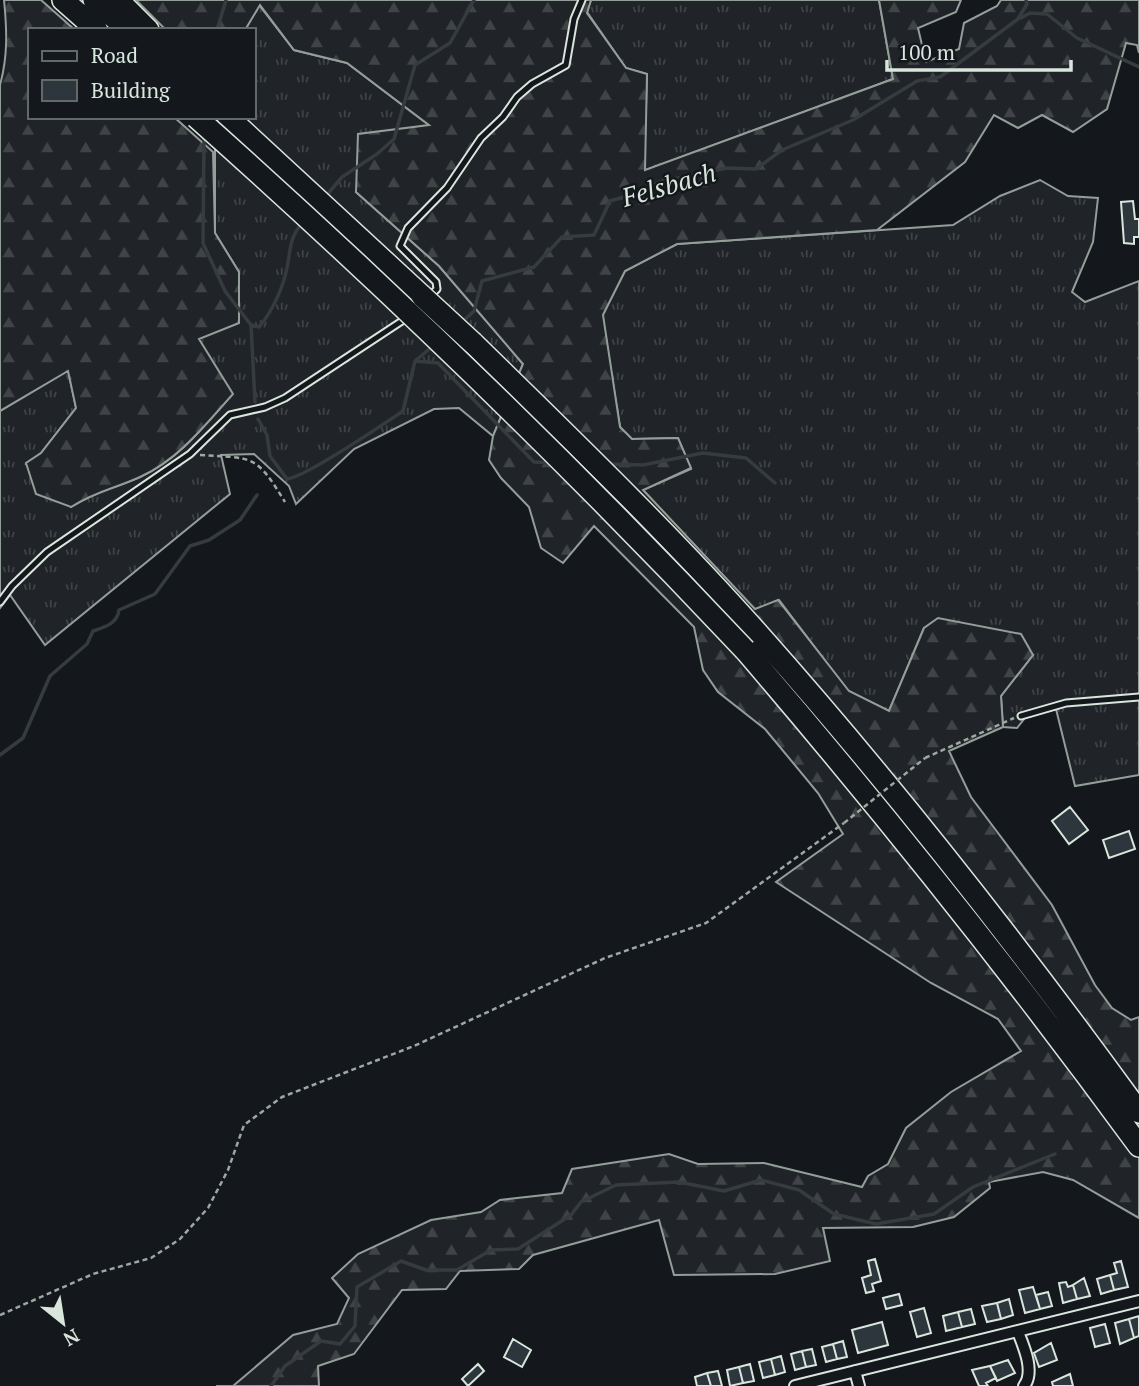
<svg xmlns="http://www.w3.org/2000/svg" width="1139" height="1386" font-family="'PT Serif',serif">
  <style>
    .grass { fill: url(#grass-tufts); stroke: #939e99; stroke-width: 2 }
    .forest { fill: url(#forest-firs); stroke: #939e99; stroke-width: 2 }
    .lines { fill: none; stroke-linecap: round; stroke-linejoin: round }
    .stream { stroke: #363b3e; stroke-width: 3.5 }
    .building { fill: #2c363c; stroke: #d8e6dc; stroke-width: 2 }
    .service-casing { stroke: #d8e6dc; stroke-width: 9 }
    .minor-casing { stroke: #d8e6dc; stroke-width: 14 }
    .motorway-casing { stroke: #d8e6dc; stroke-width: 24 }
    .path { stroke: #9da8a2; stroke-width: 2.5; stroke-dasharray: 5 3.5; stroke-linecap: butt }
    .service { stroke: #14181c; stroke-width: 5 }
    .minor { stroke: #14181c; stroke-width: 10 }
    .motorway { stroke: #14181c; stroke-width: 21 }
    .motorway-bridge-casing { stroke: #d8e6dc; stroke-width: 24; stroke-linecap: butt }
    .path-bridge { stroke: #9da8a2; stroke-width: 2.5; stroke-dasharray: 5 3.5; stroke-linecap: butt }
    .motorway-bridge { stroke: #14181c; stroke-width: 21 }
    .labels { text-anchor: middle; stroke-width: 5; stroke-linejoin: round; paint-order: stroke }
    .water-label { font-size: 26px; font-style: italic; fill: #d8e6dc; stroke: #14181c }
  </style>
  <defs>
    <pattern id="grass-tufts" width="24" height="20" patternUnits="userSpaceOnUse" patternTransform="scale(1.75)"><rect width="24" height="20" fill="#202428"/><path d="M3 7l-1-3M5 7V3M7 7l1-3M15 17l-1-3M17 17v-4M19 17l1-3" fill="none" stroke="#404447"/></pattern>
    <pattern id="forest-firs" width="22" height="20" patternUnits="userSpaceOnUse" patternTransform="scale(1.75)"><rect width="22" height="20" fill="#202428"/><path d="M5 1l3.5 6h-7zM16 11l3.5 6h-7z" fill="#404447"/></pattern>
  </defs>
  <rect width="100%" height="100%" fill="#14181c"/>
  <path class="grass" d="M591,0H879L893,79L644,171L647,74L626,68L587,12Z
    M259,5L294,50L347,63L430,126L356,192L439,266L523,364L493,436L459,408L434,409L354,449L296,504L289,486L254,454L221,455L230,494L45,645L10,595L0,608V411L68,370L76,408L41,453L26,464L71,507C96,491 114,488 140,477C179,460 205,425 232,394L198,339L239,272L215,233V117H254V30H245Z
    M1040,180L1068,196L1098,198L1093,242L1072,292L1085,302L1139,281V775L1075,786L1056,709L1025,718L1017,728L1003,727L1001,696L1033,655L924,628L889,711L848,691L779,600L755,610L643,490L691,469L678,438L632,439L620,427L602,315L625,271L677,244L953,225L1000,196Z"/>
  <path class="forest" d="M4,0H41L75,30H30V117H174L213,152L215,233L239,272V323L199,339L233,394C205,425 179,459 140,477C114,489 96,491 71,507L36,494L26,463L41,453L76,408L68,371L0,411V85C8,56 7,30 4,0Z
    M136,0H591L587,13L626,68L647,74L645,170L893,79L879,0H961L956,12L918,28L926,62L959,49L964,23L997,6L1001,0H1139V53L1137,45L1126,43L1107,109L1073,132L1042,115L1018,128L994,115L965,162L877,230L677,244L625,271L603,315L620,427L632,439L678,438L691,468L643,490L755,609L778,600L849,691L889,711L924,628L938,618L1021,634L1033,655L1001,696L1003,727L949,751L971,797L1052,905L1095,985L1112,1008L1131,1020L1139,1017V1218L1073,1180L1043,1172L989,1182L990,1188L954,1217L913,1227L823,1228L830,1261L775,1274L674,1275L659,1220L533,1255L519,1269L460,1271L446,1289L402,1290L354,1354L318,1366L319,1386H216H233L293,1335L337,1324L349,1298L332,1278L358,1254L431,1220L481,1212L500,1200L562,1193L572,1169L669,1154L698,1164L764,1163L862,1187L868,1176L888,1164L906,1128L951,1092L1021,1051L998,1019L931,983L776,882L843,834L818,793L765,729L718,692L703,670L694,627L594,526L563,563L541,548L529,507L501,478L489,460L493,436L523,364L439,266L356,192L358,134L429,125L347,63L294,50L260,5L245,30H166Z"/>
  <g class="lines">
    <path class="stream" d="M1021,18L1030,13L1047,14L1077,38L1139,67
      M217,30L226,0
      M204,137L203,243L225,291L251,325L255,402
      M326,196L342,177L377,154L394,139L415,65L450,43L474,0
      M461,323L474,311L482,281L534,267L562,237L594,235L610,201L642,192L659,182L727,168L756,169L782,150L853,120L917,81L940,77L1018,19L1027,4L1026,0
      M251,325L259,327C272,312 283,288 287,268C291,248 289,239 302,223
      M415,361L438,363L534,462L553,463
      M258,419L267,435L270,456L287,479C306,477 382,425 403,411L415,361L433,346
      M609,464L643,465L703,453L746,458L775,483
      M0,755L23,738L50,676L87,644L93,631C105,627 117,624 119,610L155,594L190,546L209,540L240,520L257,495
      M271,1386L285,1366L321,1341L340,1344L355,1326L357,1287L401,1261L426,1270H457L491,1250L518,1249L571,1215L581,1202L616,1185L679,1182L724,1191L761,1180L799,1190L834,1214L876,1224L934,1214L973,1187L1055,1154"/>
  </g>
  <path class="building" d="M1133,201L1135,219H1139V237H1134V244L1124,243L1121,202Z
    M1070,807L1088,830L1069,844L1052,821Z
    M1129,831L1135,849L1109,858L1103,840Z
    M875,1259L881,1281L872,1284L874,1291L866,1293L862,1278L871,1275L868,1261Z
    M1121,1261L1128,1287L1114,1290L1110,1275L1117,1273L1114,1263Z
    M1110,1275L1114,1290L1101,1294L1097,1279Z
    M1084,1278L1090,1296L1077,1299L1073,1285Z
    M1066,1282L1068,1287L1073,1285L1077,1299L1063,1303L1059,1283Z
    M1033,1287L1040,1309L1025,1313L1019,1290Z
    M1048,1292L1052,1306L1040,1309L1036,1295Z
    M899,1294L902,1305L886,1309L883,1298Z
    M1009,1299L1013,1315L1001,1319L997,1303Z
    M997,1303L1001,1319L987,1322L982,1306Z
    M924,1308L931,1333L917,1337L910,1312Z
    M971,1309L975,1324L962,1327L958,1312Z
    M958,1312L962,1327L946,1331L943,1316Z
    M1139,1316V1336L1134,1338L1129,1319Z
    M1129,1319L1134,1338L1120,1344L1115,1323Z
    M882,1322L888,1345L858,1353L852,1330Z
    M1105,1324L1110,1343L1095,1347L1090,1328Z
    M513,1339L531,1350L522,1367L504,1357Z
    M843,1341L847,1357L837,1359L833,1344Z
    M1051,1343L1057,1360L1039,1367L1034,1353Z
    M833,1344L837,1359L826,1362L822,1347Z
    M812,1349L816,1365L806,1367L802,1351Z
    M802,1351L806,1367L795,1370L791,1354Z
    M781,1356L785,1372L775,1375L771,1359Z
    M771,1359L775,1375L763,1378L759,1362Z
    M1008,1360L1015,1373L997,1381L990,1366Z
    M478,1364L484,1371L468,1386L462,1379Z
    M750,1364L754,1381L743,1383L739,1367Z
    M990,1366L996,1378L986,1383L988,1386H979L972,1370Z
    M739,1367L743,1383L730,1386L727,1370Z
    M718,1371L722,1386H711L707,1373Z
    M707,1373L711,1386H697L695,1377Z
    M1070,1374L1073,1386H1053L1052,1382Z"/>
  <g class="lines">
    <g class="service-casing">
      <path id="service" d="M430,296L437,289L436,282L400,246L408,228L447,188L481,138L503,117L517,97L532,84L566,65L574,19L582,0
        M0,602L12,586L47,552L190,454L230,415L265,407L285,398L408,317
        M1021,716L1066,703L1139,697"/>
    </g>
    <g class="minor-casing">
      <path id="minor" d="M1018,1332C1024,1347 1035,1372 1024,1386
        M855,1371L859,1386
        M795,1386L1139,1301"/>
    </g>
    <g class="motorway-casing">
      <path id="motorway" d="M63,0L97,30
        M94,0L128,30
        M118,0L148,30
        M228,117L422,296
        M473,343C571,439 670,534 761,637C895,788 1020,948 1139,1112
        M745,650C883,811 1014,975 1139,1146"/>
    </g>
    <path class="path" d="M200,455C255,458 256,455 285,502
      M925,758L1014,718
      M0,1315L93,1274L151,1258L180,1239L208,1208L228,1170L244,1125L282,1097L414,1046L605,958L706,923L844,823"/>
    <use href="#service" class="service"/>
    <use href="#minor" class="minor"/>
    <use href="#motorway" class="motorway"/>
    <g class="motorway-bridge-casing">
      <path id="motorway-bridge" d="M196,117C387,287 570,464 745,650
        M422,296L473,343"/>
    </g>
    <path class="path-bridge" d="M844,823L925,758"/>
    <use href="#motorway-bridge" class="motorway-bridge"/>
  </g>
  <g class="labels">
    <g class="water-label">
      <text transform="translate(669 185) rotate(-16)" y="9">Felsbach</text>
    </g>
  </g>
  <rect x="28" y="28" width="228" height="91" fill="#14181c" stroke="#626a69" stroke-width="2"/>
  <rect x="42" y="51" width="35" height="10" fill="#14181c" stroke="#626a69" stroke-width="2"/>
  <text x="91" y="63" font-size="21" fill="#d8e6dc">Road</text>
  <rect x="42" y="80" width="35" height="21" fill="#2c363c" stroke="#626a69" stroke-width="2"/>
  <text x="91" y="98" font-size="21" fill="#d8e6dc">Building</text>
  <g transform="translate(63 1323) rotate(150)" stroke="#14181c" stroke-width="5" paint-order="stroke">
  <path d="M0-5L12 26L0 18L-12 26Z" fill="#d8e6dc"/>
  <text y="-10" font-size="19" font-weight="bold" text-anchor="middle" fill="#d8e6dc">N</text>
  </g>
  <path d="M887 60v10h184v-10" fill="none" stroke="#d8e6dc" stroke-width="3.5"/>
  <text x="898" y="60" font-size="21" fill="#d8e6dc" stroke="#14181c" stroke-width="5" paint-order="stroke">100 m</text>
</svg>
